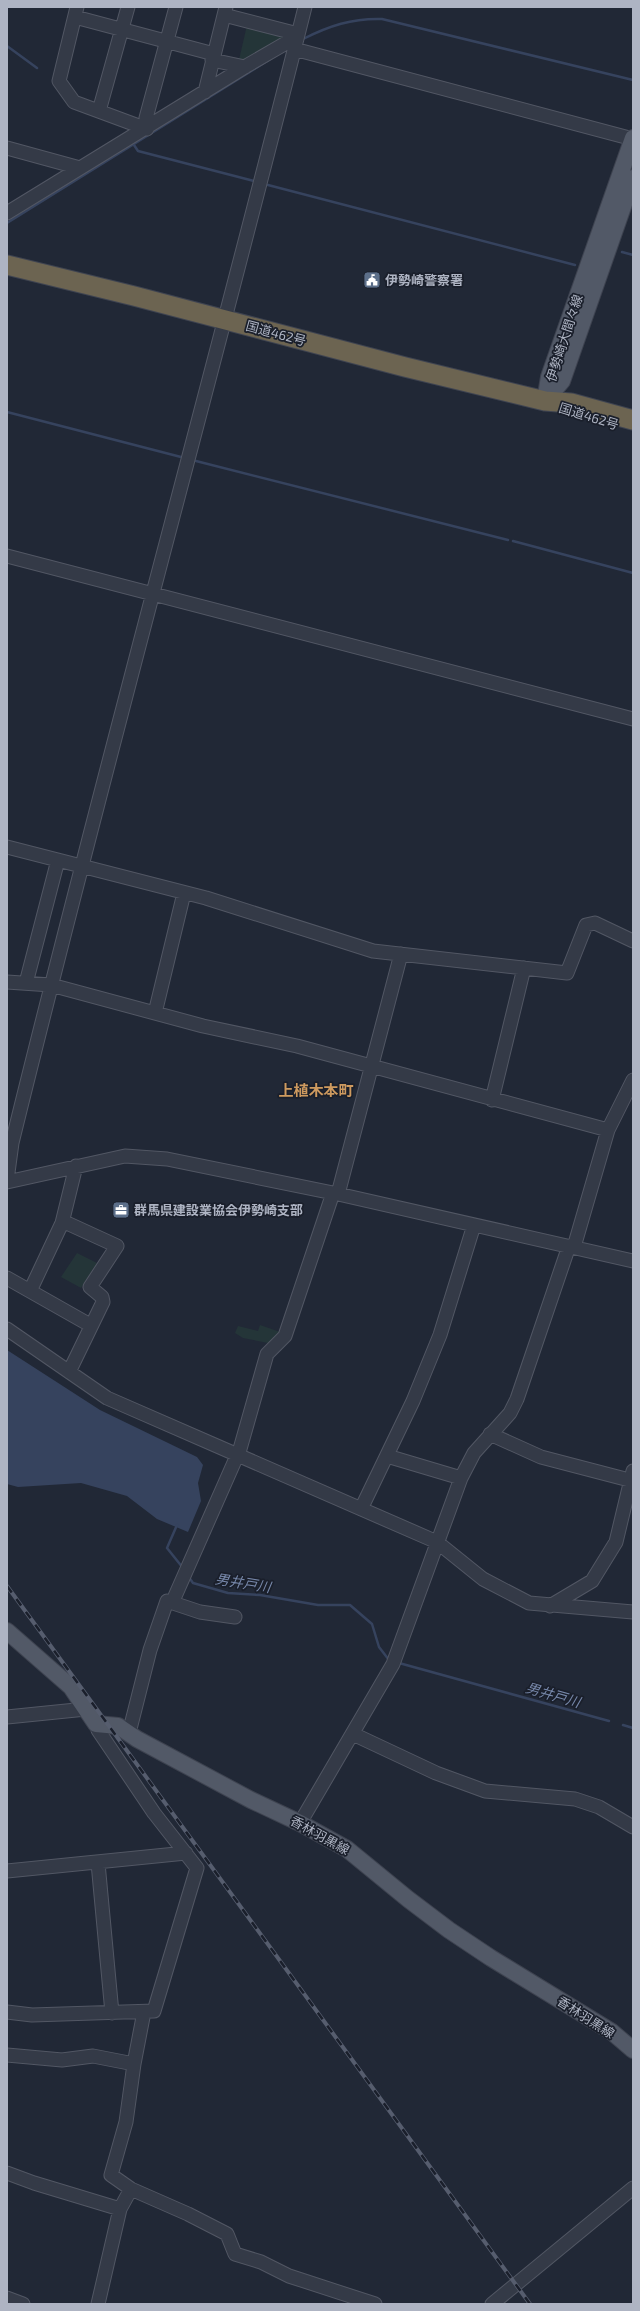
<svg xmlns="http://www.w3.org/2000/svg" width="640" height="2311" font-family="'Exo 2','Noto Sans JP',sans-serif">
  <style>
    .green { fill: #243538 }
    .water { fill: #36435e }
    .lines { fill: none; stroke-linecap: round; stroke-linejoin: round }
    .stream { stroke: #36435e; stroke-width: 2.5 }
    .minor-casing { stroke: #525764; stroke-width: 15 }
    .major-casing { stroke: #3e4350; stroke-width: 18 }
    .highway-casing { stroke: #3f4451; stroke-width: 21 }
    .minor { stroke: #343a47; stroke-width: 13 }
    .major { stroke: #525967; stroke-width: 16 }
    .highway { stroke: #6c6451; stroke-width: 19 }
    .rail-casing { stroke: #565d6e; stroke-width: 4 }
    .rail { stroke: #1a1f2b; stroke-width: 2.5; stroke-dasharray: 8; stroke-linecap: butt }
    .labels { text-anchor: middle; stroke-width: 3.5; stroke-linejoin: round; paint-order: stroke }
    .poi-label { font-size: 13px; font-weight: bold; fill: #aeb4c3; stroke: #1a1f2b; text-anchor: start }
    .street-label { font-size: 13px; fill: #aeb4c3; stroke: #1a1f2b }
    .water-label { font-size: 14px; font-style: italic; fill: #78a; stroke: #1a1f2b }
    .quarter-label { font-size: 15px; font-weight: bold; fill: #ce9a5f; stroke: #1a1f2b }
  </style>
  <rect width="100%" height="100%" fill="#212836"/>
  <path class="green" d="M247,25L283,33L284,39L238,64Z
    M77,1253L97,1263L81,1288L61,1277Z
    M260,1325L283,1333L273,1344L243,1338L235,1333L238,1326L258,1331Z"/>
  <path class="water" d="M7,1350L100,1410L197,1457L203,1465L198,1483L201,1501L188,1532L157,1519L127,1496L81,1483L18,1487L7,1484Z"/>
  <g class="lines">
    <path class="stream" d="M303,39C329,26 352,18 382,19L633,80
      M7,46L37,68
      M134,145L138,151L254,181
      M268,185L575,265
      M7,223L272,58
      M622,252L633,255
      M7,412L181,457
      M196,461L508,540
      M513,541L633,573
      M177,1525L167,1548L183,1568
      M188,1576L193,1583L228,1593L260,1595L318,1605H350L372,1624L379,1647L389,1660
      M399,1663L609,1721
      M623,1725L633,1728"/>
    <g class="minor-casing">
      <path id="minor" d="M77,7L59,81L74,102L147,129L146,118L176,7
        M224,15L298,34
        M75,17L214,54
        M294,49L633,139
        M212,60L245,67
        M205,92L226,7
        M99,111L128,7
        M7,148L80,168
        M7,213L248,65L286,43L296,42
        M7,556L633,719
        M7,847L206,898L373,951L567,973L586,925L595,923L633,941
        M7,982L51,985L203,1026L297,1046L608,1130
        M26,983L58,860
        M155,1013L184,893
        M492,1100L524,968
        M7,1180L12,1143C105,763 210,386 305,7
        M7,1182L125,1156L167,1159L338,1194L633,1261
        M338,1194L401,954
        M62,1223L69,1224L117,1246L90,1287L102,1297L103,1302L69,1372
        M574,1247L608,1130L633,1080
        M7,1278L90,1325
        M30,1291L62,1223L76,1166
        M7,1329L107,1398L437,1542L483,1579L529,1603L633,1612
        M490,1434L541,1457L633,1481
        M387,1456L461,1478
        M361,1509L413,1401L440,1335L474,1225
        M172,1603L240,1449L267,1354L285,1336L333,1193
        M550,1606L592,1581L616,1542L633,1471
        M7,1717L86,1709
        M129,1733L150,1650L167,1601L200,1612L235,1617
        M353,1734L436,1773L485,1791L575,1799L599,1807L633,1827
        M300,1823L393,1664L461,1478L474,1453L510,1413L517,1399L569,1246
        M98,1863L112,2013
        M7,1871L186,1853
        M7,2012L32,2015L154,2011L197,1868L154,1813L98,1730L96,1724
        M144,2012L134,2064L126,2122L111,2175L131,2189L188,2214L227,2234L235,2254L261,2262L289,2276L375,2304
        M7,2055L62,2060L93,2056L134,2064
        M7,2173L34,2183L120,2209
        M7,2298L23,2304
        M98,2304L120,2209L131,2189
        M492,2304L633,2188"/>
    </g>
    <g class="major-casing">
      <path id="major" d="M546,400L562,381L633,178
        M545,401L549,377L633,138
        M7,1631L71,1687L96,1724L118,1726L137,1739L251,1800L300,1823L347,1849L408,1899L449,1930L491,1958L612,2032L633,2050"/>
    </g>
    <g class="highway-casing">
      <path id="highway" d="M7,265L134,296L405,367L545,401L571,403L633,420"/>
    </g>
    <use href="#minor" class="minor"/>
    <use href="#major" class="major"/>
    <use href="#highway" class="highway"/>
    <g class="rail-casing">
      <path id="rail" d="M7,1586L530,2304"/>
    </g>
    <use href="#rail" class="rail"/>
  </g>
  <defs>
    <g id="civic-square" transform="scale(0.9)"><rect x="-9" y="-9" width="18" height="18" rx="4" fill="#5c6f8a" stroke="#1a1f2b"/><path d="M-.6-6.5H3V-4.5H.6V-3L4-1V1h2V6H-6V1h2V-1L-.6-3ZM-1.2 2.5V6h2.4V2.5Z" fill="#fff"/></g>
    <g id="office-square" transform="scale(0.9)"><rect x="-9" y="-9" width="18" height="18" rx="4" fill="#5c6f8a" stroke="#1a1f2b"/><path d="M-6-3h4V-5.5h4V-3h4V5H-6ZM-1-4.5V-3h2v-1.5ZM-6 0V1H6V0Z" fill="#fff"/></g>
  </defs>
  <g fill-rule="evenodd">
    <use href="#civic-square" x="372" y="280"/>
    <use href="#office-square" x="121" y="1210"/>
  </g>
  <g class="labels">
    <g class="poi-label">
      <text x="385" y="285">伊勢崎警察署</text>
      <text x="134" y="1215">群馬県建設業協会伊勢崎支部</text>
    </g>
    <g class="street-label">
      <text transform="translate(276 333) rotate(15)" y="5">国道462号</text>
      <text transform="translate(564 338) rotate(-72)" y="5">伊勢崎大間々線</text>
      <text transform="translate(589 416) rotate(17)" y="5">国道462号</text>
      <text transform="translate(320 1835) rotate(29)" y="5">香林羽黒線</text>
      <text transform="translate(586 2017) rotate(33)" y="5">香林羽黒線</text>
    </g>
    <g class="water-label">
      <text transform="translate(243 1583) rotate(9)" y="5">男井戸川</text>
      <text transform="translate(553 1695) rotate(16)" y="5">男井戸川</text>
    </g>
    <g class="quarter-label">
      <text x="316" y="1096">上植木本町</text>
    </g>
  </g>
  <rect width="640" height="2311" fill="none" stroke="#aeb4c3" stroke-width="16"/>
</svg>
